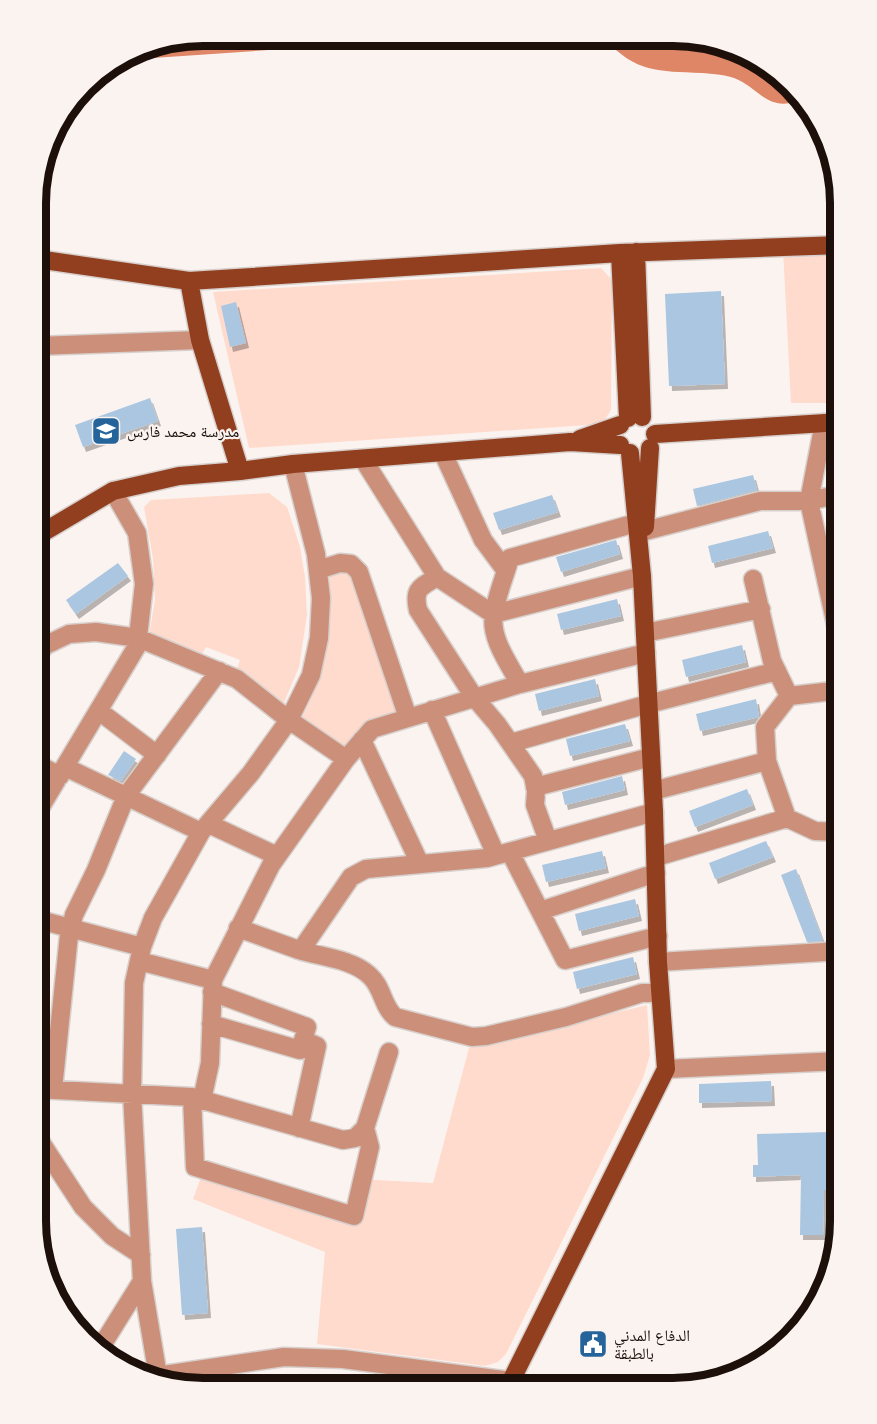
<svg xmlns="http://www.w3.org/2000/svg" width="877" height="1424" font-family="Lato,'Noto Naskh Arabic',sans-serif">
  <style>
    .green { fill: #ffdbce }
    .water { fill: #de8666 }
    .building { fill: #aac6e1; filter: url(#shadow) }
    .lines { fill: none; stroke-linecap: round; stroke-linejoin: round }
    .minor-casing { stroke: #d7cfcb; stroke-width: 21 }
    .major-casing { stroke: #d7cfcb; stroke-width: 21 }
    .minor { stroke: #cc907a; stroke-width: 18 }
    .major { stroke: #923f1f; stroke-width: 18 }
    .labels { text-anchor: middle; stroke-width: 4.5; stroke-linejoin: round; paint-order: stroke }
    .poi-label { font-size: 16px; fill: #1d100b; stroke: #fbf3f0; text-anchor: start }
    .rim { fill: none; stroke: #1d100b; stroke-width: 8 }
  </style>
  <defs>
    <filter id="shadow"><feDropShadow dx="3" dy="5" stdDeviation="0" flood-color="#0004"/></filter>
  </defs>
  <rect width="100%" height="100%" fill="#fbf3f0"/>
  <path class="green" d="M841,247V403H791L783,249Z
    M601,268L612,280L611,410L602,424L249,448L213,292Z
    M269,493L287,507L300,547L305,577L307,615L299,667L283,705L236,672L240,660L206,647L199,659L148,641L155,600L153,559L144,507L151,500Z
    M351,567L400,704L395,714L348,751L302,718C328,666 332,630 329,572Z
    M647,1005L650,1055L643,1078L506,1354L498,1362L485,1366L317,1344L325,1252L193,1199L202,1175L347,1216L357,1179L433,1183L469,1048Z"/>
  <path class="water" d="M203,36L444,38L153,58L126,57L140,49Z
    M605,39H706L784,77L800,100C767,113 760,88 734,78C723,74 712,74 702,73C658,71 636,73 605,39Z"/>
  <path class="building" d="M721,291L725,384L669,386L665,294Z
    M236,302L246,343L230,347L221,306Z
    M150,398L158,421L83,447L75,425Z
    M753,475L757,490L697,506L693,489Z
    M552,495L558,512L499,530L493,513Z
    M768,531L773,548L712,563L708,546Z
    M616,540L620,554L561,572L556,557Z
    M118,563L128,576L76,614L66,600Z
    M617,599L621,616L561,630L557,614Z
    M742,645L746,662L686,677L682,660Z
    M595,679L599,696L539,711L535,694Z
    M756,699L759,717L700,731L696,714Z
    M625,724L630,741L570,756L566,739Z
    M124,751L136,759L121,781L108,775Z
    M622,776L625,790L565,805L562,792Z
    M747,789L753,805L695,827L689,811Z
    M766,841L773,857L715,879L709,863Z
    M602,851L606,868L546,882L542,865Z
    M796,869L823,941L807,942L781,875Z
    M635,899L639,916L579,931L575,914Z
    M633,957L637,974L577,989L573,972Z
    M771,1081L772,1101L699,1103V1084Z
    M830,1132L834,1189L824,1190L823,1235H800L801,1175L753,1177V1165H758L757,1134Z
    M202,1227L208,1313L182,1315L176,1229Z"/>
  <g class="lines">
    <g class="minor-casing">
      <path id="minor" d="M37,346L200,340
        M836,422L841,454
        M443,453L483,540L506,571
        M363,459L437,577L493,614L642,576
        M645,531L760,501H809L824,423
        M318,570L340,563L351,564L359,572L408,718
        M437,577C421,587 413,588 418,610L474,697L497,724L533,776L536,791L535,805L548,841
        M753,579L772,661L789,696L841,690
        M645,633L761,609
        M841,648L809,501L841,494
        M37,654L46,645L69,634L96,632L138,638L237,679L289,720L346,759
        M520,684C509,664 489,637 494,613C497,594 505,576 510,558L636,523
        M789,696L765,727L767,761L787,818L815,831L841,832
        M432,710L496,855
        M99,711L157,755
        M362,740L420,864
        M511,743L648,704L777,671
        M841,754L837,691L841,682
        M37,764L60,776
        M65,767L201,832
        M535,787L651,757
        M653,791L767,761
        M37,813L137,646L144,584L137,533L113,491
        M209,824L277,856
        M510,852L565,960L658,936
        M656,857L787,818
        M540,911L656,873
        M36,919L142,947
        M238,928C258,935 279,943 299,950C321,957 352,959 369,975C383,987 382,1006 395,1017L472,1037L486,1036L566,1017L642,993H660
        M301,950L351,877L366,869L487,858L654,812
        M139,961L213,980
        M658,962L841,951
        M211,1024L300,1050L307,1027L212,992
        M666,1069L841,1061
        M36,1089L192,1097L343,1140L355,1138L365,1128L389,1052
        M53,1089L69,935L74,915L96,870L126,796L219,671
        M192,1097L195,1167L354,1216L370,1147L365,1128
        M202,1100L210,1063L213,980L271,865L346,759L372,729L520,684L646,653
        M299,1128L317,1046L303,1040
        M36,1135L83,1207L112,1236L141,1255
        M99,1350L142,1281
        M157,1376L284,1357L343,1359L511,1381
        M158,1376L142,1281L132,1093L134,983L142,947L153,918L201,832L251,773L289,720L311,675L319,638L321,598L316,554L293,464"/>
    </g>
    <g class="major-casing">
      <path id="major" d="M636,252L642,417
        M620,253L628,418
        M37,259L189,281L620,253L841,245
        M189,281L200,340L240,471
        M655,434L841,422
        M580,439L620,425
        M645,527L650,448
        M37,536L113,491L179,476L240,471L293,464L570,442L620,445
        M508,1387L666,1069L658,962L654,812L642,576L630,453"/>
    </g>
    <use href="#minor" class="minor"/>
    <use href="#major" class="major"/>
  </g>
  <defs>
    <g id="school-square" transform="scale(1.5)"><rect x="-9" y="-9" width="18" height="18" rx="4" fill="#24649a" stroke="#fbf3f0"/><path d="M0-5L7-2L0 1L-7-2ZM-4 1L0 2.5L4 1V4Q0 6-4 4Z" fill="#fff"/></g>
    <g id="civic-square" transform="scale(1.5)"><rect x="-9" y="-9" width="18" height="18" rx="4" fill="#24649a" stroke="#fbf3f0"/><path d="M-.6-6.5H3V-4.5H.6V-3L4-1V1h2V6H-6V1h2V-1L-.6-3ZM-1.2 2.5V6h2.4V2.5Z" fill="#fff"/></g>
  </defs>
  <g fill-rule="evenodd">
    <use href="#school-square" x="106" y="431"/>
    <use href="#civic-square" x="593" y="1344"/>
  </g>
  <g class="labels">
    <g class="poi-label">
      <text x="127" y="437">مدرسة محمد فارس</text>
      <text x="614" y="1341">الدفاع المدني<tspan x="614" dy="18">بالطبقة</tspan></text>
    </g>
  </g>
  <path d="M0 0H877V1424H0ZM203 46H673A157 157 0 0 1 830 203V1221A157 157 0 0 1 673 1378H203A157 157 0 0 1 46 1221V203A157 157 0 0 1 203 46Z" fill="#fbf3f0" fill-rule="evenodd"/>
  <path class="rim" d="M203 46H673A157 157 0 0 1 830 203V1221A157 157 0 0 1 673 1378H203A157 157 0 0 1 46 1221V203A157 157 0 0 1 203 46Z"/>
</svg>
